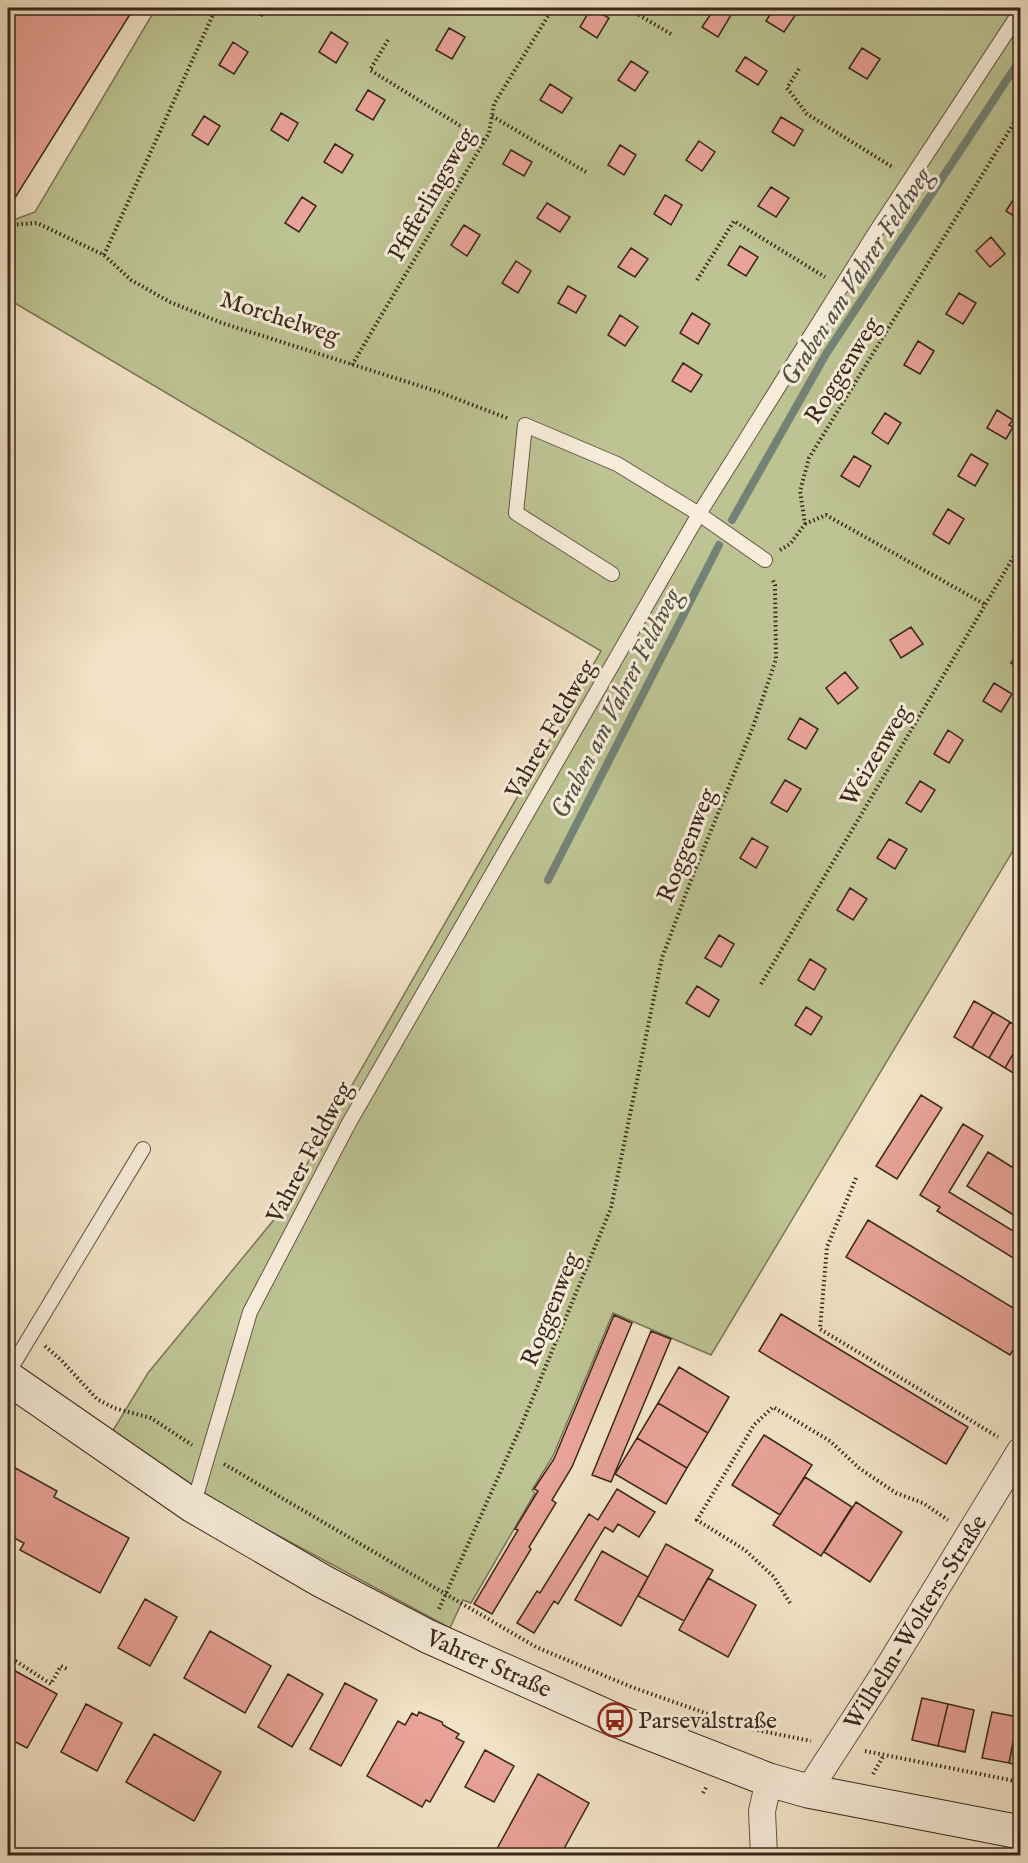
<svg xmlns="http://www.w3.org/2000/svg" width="1028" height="1863" font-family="'IM FELL English',serif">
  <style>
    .green { fill: #bdc393; stroke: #7b7557; stroke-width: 1.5 }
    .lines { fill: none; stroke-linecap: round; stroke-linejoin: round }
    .stream { stroke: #748276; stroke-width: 8 }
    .building { fill: #e9a398; stroke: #39271b; stroke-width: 1.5 }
    .lane-casing { stroke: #675646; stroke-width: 16 }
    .street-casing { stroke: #675646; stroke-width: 28 }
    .secondary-casing { stroke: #39271b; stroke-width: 35 }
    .path { stroke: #39271b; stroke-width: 4; stroke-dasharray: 1.5 3; stroke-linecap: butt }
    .lane { stroke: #f7edda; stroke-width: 14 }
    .street { stroke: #f7edda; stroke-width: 26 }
    .secondary { stroke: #f7edda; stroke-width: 33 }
    .labels { text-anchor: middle; stroke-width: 6; stroke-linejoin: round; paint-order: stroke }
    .street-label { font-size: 24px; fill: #39271b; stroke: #f7edda }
    .poi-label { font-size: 24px; fill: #39271b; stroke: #f7edda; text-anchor: start }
    .water-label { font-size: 26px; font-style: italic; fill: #565448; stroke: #f7edda }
  </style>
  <rect width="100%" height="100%" fill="#f2e3c6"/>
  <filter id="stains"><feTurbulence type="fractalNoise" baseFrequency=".00333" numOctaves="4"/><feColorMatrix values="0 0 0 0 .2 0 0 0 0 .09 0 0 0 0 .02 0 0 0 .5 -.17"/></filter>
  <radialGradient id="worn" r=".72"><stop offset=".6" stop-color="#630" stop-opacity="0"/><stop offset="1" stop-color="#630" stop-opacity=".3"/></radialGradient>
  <path class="green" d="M156,8H1020V839L711,1355L613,1313L553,1456L532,1490L535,1493L471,1603L463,1600L450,1628L201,1494L109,1437L148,1373L277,1216L601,651L8,299V222L35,212Z"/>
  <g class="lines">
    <path class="stream" d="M732,520L826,354L1020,60
      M548,880L719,545"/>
  </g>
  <path class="building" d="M8,8H134L8,209Z
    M246,8H267L262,16Z
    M591,8L609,18L597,38L580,27Z
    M715,8H720L731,15L718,37L702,27Z
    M774,8H786L796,14L784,32L766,21Z
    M449,28L465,37L452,59L436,50Z
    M331,32L348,43L336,63L319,52Z
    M233,42L248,52L234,74L219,65Z
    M862,48L880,59L867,79L849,68Z
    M745,57L767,71L758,85L736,71Z
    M631,61L648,72L635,91L618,80Z
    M550,84L572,98L562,113L540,100Z
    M368,90L385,100L373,120L356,110Z
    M281,113L298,123L288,141L271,130Z
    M204,116L220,126L208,145L192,135Z
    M781,117L803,130L794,146L772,132Z
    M699,141L715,152L702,171L686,160Z
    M335,144L353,155L342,173L324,162Z
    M620,145L636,155L624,175L608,165Z
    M511,150L532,162L524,176L503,164Z
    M771,187L789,198L776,217L758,206Z
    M1019,190H1020V220L1006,211Z
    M665,195L682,205L671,225L654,214Z
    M302,197L316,206L299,232L285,223Z
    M547,203L570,217L560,232L537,218Z
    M464,225L480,235L467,256L451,245Z
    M991,237L1005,254L990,267L976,251Z
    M740,246L758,257L746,276L728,265Z
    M631,248L648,259L635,277L618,267Z
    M516,261L531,271L518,293L502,283Z
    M568,286L586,296L576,313L558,303Z
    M959,293L976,303L963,324L946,314Z
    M692,313L710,324L698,344L680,333Z
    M620,315L638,327L625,346L608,335Z
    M918,341L934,351L920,374L904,365Z
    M683,363L702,375L691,392L672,381Z
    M997,410L1013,420L1009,425L1013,427L1006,439L987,428Z
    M885,413L901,423L888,444L872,433Z
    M971,454L988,464L975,486L958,476Z
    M854,456L871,466L859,487L841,476Z
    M948,509L964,519L949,544L933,534Z
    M911,627L923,644L901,658L890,640Z
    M1020,649V669L1011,663Z
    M845,672L858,688L838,704L826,688Z
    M994,683L1012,694L1001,712L983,701Z
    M800,718L818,729L806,749L788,739Z
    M948,730L963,740L949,763L934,754Z
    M785,780L801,789L787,812L771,803Z
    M920,781L935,790L921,812L906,803Z
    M752,838L768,847L756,868L740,858Z
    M889,839L907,849L895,869L877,858Z
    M850,888L867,899L853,920L837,910Z
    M719,935L734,944L721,967L705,958Z
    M810,959L826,969L814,990L798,980Z
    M697,986L719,1000L709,1017L686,1003Z
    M974,1001L993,1012L972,1048L954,1037Z
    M806,1007L822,1017L811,1035L795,1025Z
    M993,1012L1010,1022L989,1058L972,1048Z
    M1010,1022L1020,1029V1042L1005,1068L989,1058Z
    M1020,1042V1077L1005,1068Z
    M921,1095L942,1108L897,1179L876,1166Z
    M963,1124L983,1136L949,1192L1020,1235V1262L937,1211L940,1207L920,1195Z
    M988,1152L1020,1172V1219L967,1186Z
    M868,1220L1020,1312V1338L1010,1355L846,1257Z
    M781,1314L968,1427L946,1464L759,1351Z
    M614,1315L632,1323L572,1467L552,1500L556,1503L529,1547L531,1549L492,1614L474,1604L518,1530L515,1529L538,1491L534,1489L554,1459Z
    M651,1331L671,1339L611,1482L592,1475Z
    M679,1367L729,1397L708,1433L658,1403Z
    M658,1403L708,1433L687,1468L637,1438Z
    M764,1435L812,1465L780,1515L732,1485Z
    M637,1438L687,1468L666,1504L615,1474Z
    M8,1464L57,1491L54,1497L129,1538L100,1593L20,1550L24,1543L8,1535Z
    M805,1477L852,1507L821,1556L773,1525Z
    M617,1489L655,1512L639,1537L618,1524L613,1532L605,1527L558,1604L554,1601L534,1633L517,1623L537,1591L540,1593L589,1514L598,1520Z
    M856,1502L902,1532L870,1582L824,1552Z
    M666,1544L713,1570L684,1621L638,1596Z
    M602,1551L648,1577L621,1626L575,1600Z
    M708,1578L756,1605L728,1657L679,1630Z
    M145,1599L177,1617L150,1666L118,1648Z
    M210,1631L271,1666L245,1713L184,1678Z
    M8,1667L57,1694L27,1748L8,1738Z
    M288,1674L323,1694L292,1747L258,1727Z
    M345,1683L377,1700L341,1766L310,1749Z
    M922,1698L948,1704L938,1746L912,1740Z
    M86,1704L122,1723L97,1771L61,1752Z
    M948,1704L974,1710L965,1752L938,1746Z
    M419,1712L442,1722L443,1725L459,1734L456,1738L464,1742L430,1802L426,1800L422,1807L367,1776L398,1721L405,1725L412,1713L417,1716Z
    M992,1712L1018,1717L1009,1763L982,1758Z
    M1018,1717L1020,1718V1766L1009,1763Z
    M154,1734L221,1772L194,1821L126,1782Z
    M485,1750L514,1766L494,1802L465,1787Z
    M538,1774L589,1803L560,1856H493Z"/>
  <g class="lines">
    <g class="lane-casing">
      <path id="lane" d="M612,574L516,513L525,425L617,464L699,514L765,560
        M8,1373L143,1149
        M193,1506L250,1312L349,1123L699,514L875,233L1020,12"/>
    </g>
    <g class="street-casing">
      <path id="street" d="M808,1791L889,1666L1020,1451
        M764,1856L762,1811L769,1780"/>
    </g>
    <g class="secondary-casing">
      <path id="secondary" d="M8,1378L193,1506L322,1581L427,1636L615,1720L769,1780L808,1791L1020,1832"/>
    </g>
    <path class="path" d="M627,8L671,34
      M388,40L370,70L485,141
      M799,69L787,88L807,114L894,168
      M492,116L586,172
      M8,225L37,223L104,255L131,280L170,302L222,323L439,392L507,418
      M104,255L216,8
      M697,280L734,221L825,277
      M352,365L489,133L494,104L553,8
      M805,524L826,515L986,605
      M780,550L790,544L805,524L800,491L809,458L1020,113
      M761,984L1020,546
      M1018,992L1020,994
      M856,1178L827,1247L820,1329L998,1437
      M8,1319L15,1324
      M45,1346L61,1360L97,1399L114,1408L151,1418L192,1445
      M224,1464L536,1647L629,1686L747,1728L811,1741
      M790,1603L774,1577L745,1550L697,1520L754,1425L773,1407L830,1441L859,1468L896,1493L923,1503L948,1520
      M439,1609L522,1424L611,1208L662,958L693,875L753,727L776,659L775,585L772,578
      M8,1656L51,1684L61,1666L69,1670
      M865,1751L1020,1782
      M873,1774L884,1755
      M703,1793L707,1786"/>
    <use href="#lane" class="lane"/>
    <use href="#street" class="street"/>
    <use href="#secondary" class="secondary"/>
  </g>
  <defs>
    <g id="bus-ring" transform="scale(1.725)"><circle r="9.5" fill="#f7edda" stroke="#8f2418" stroke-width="1.5"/><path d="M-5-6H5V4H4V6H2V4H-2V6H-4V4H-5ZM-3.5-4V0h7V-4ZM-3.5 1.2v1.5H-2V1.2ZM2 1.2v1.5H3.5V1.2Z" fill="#8f2418"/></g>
  </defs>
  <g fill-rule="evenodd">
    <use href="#bus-ring" x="615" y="1720"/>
  </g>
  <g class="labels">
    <g class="street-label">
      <text transform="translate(431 194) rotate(-60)" y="8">Pfifferlingsweg</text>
      <text transform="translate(280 317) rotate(18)" y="8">Morchelweg</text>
      <text transform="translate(842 370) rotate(-58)" y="8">Roggenweg</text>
      <text transform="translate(550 729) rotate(-60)" y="8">Vahrer Feldweg</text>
      <text transform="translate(875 755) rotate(-59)" y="8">Weizenweg</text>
      <text transform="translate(686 845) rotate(-68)" y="8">Roggenweg</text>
      <text transform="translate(309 1152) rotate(-62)" y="8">Vahrer Feldweg</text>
      <text transform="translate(550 1309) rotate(-68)" y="8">Roggenweg</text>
      <text transform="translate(915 1622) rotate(-58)" y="8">Wilhelm-Wolters-Straße</text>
      <text transform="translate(489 1663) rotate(24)" y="8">Vahrer Straße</text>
    </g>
    <g class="poi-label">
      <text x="638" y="1728">Parsevalstraße</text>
    </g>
    <g class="water-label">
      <text transform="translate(855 276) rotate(-57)" y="9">Graben am Vahrer Feldweg</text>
      <text transform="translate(615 703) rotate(-63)" y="9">Graben am Vahrer Feldweg</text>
    </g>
  </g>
  <rect width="1028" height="1863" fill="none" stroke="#f2e3c6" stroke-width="30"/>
  <rect x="9" y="9" width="1010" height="1845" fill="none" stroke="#39271b" stroke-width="3"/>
  <rect x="15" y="15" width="998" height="1833" fill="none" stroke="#39271b" stroke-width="1.5"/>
  <rect width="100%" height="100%" filter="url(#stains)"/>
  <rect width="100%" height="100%" fill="url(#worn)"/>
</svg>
